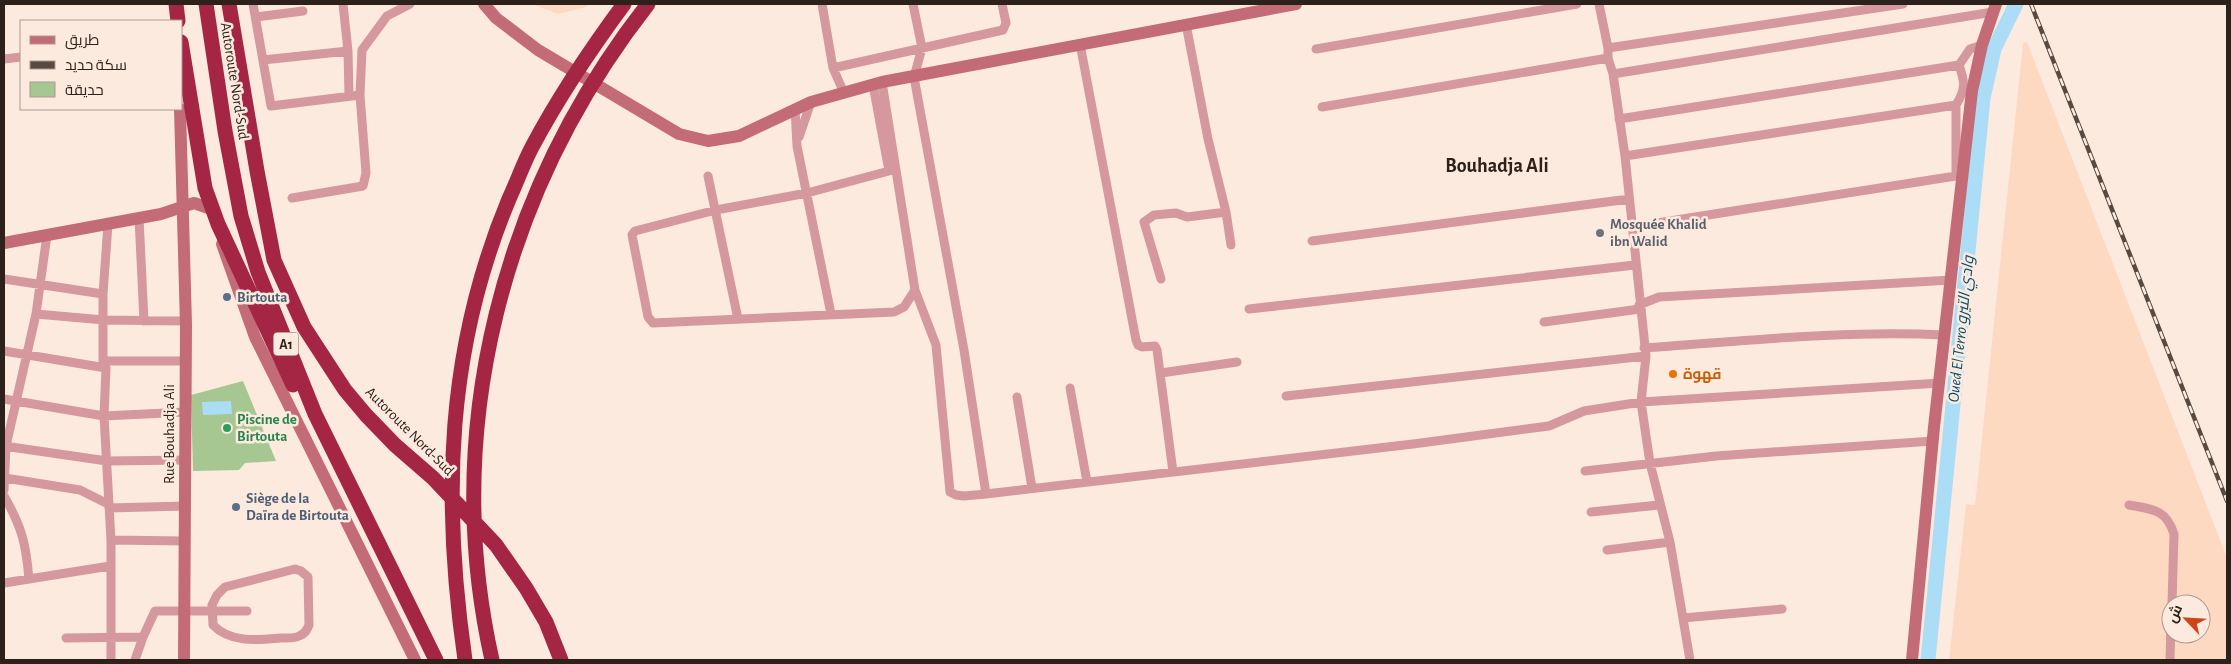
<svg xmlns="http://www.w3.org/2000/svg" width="2231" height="664" font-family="'Alegreya Sans',Cairo,sans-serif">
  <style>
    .built { fill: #fed9c1; fill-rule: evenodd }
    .green { fill: #a6c692 }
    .water { fill: #acddf7 }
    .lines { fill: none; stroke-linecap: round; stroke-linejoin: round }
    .river { stroke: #acddf7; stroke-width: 15 }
    .street { stroke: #d5989e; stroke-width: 9 }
    .secondary { stroke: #c36b77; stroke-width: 12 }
    .highway { stroke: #a52545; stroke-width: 15 }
    .rail-casing { stroke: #574a42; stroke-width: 4.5 }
    .rail { stroke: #fdeadf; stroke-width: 2.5; stroke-dasharray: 8; stroke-linecap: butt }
    .worship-dot { fill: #6b7280; stroke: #fdeadf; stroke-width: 2 }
    .service-dot { fill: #5c6f8a; stroke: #fdeadf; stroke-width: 2 }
    .food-dot { fill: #e8710a; stroke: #fdeadf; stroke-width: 2 }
    .leisure-dot { fill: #2e9e5b; stroke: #fdeadf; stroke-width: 2 }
    .labels { text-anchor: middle; stroke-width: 5; stroke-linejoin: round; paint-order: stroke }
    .shield { fill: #fdeadf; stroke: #6b5e56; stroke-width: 1 }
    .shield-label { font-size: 14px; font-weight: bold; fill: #2d221b }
    .street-label { font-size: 15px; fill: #2d221b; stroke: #fdeadf }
    .worship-label { font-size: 15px; font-weight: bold; fill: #5b616d; stroke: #fdeadf; text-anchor: start }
    .service-label { font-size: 15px; font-weight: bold; fill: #4e5e75; stroke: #fdeadf; text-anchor: start }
    .food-label { font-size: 15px; font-weight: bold; fill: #c56008; stroke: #fdeadf; text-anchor: start }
    .leisure-label { font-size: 15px; font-weight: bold; fill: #27864d; stroke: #fdeadf; text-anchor: start }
    .water-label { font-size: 16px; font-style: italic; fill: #04506c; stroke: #fdeadf }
    .district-label { font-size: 20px; font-weight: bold; fill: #2d221b; stroke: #fdeadf }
  </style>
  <rect width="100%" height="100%" fill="#fdeadf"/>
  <path class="built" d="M532,4H589L586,7L558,14Z
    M2027,42L2227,558V660H1949L1966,504L1975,505L2023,43ZM2171,604H2201V634H2171Z"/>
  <path class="green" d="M243,381L276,461L245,463L239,470L193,471L191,395Z"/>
  <path class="water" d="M231,401L232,414L203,415L202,402Z"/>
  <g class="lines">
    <path class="river" d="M1928,660L1983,98L1994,49L2016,4"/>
    <path class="street" d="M253,4L271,106L360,95
      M343,4L348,51L349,96
      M822,4L833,68L844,93
      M913,4L922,48L914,77L964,350L986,494
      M1599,4L1608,48V58L1613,74L1625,156L1646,356L1641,402L1650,463L1670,542L1690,660
      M256,17L303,11
      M1186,24L1208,139L1226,212L1231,245
      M1080,44L1136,340L1138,345L1142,347L1155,346L1157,350L1173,472
      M1608,48L1903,4
      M1316,49L1577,4
      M4,59L21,57
      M263,60L348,51
      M833,68L1003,30L1006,23L1002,4
      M1613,74L1993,12
      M882,82L915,290L936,345L950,492L956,495L964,496L986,494L1413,444L1549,426L1584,411L1641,402L1940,383
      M873,85L889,171L807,193L716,210L635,231L632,235L648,317L653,323L894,312L904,307L915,290
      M1956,105V176
      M1322,107L1608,58
      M795,109L797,146L831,314
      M1619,119L1959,65
      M799,137L811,102
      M1625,156L1956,105C1966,89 1965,82 1959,65L1970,49L1982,45
      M708,176L738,319
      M292,198L363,186L366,173L360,95L362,50L387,16L410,4
      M139,218L144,321
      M108,224L103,294V361L106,368L104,416L111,540V660
      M1632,227L1962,175
      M1312,241L1629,199
      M4,279L103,294
      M1161,279L1144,222L1154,215L1176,213L1187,217L1226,212
      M1639,305L1659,297L1951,280
      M1249,309L1635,265
      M36,314L104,320L186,321
      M1544,322L1640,309
      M1644,348C1744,341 1845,330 1945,335
      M4,351L106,368
      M103,361H186
      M1161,373L1237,362
      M1070,388L1087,482
      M1286,396L1646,356
      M1017,397L1032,488
      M4,399L104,416L186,412
      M4,446L107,461L185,460
      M1585,471L1716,456L1933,441
      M5,478L80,490L108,504
      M4,490L6,446L36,314L47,235
      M4,496C22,527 26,544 29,579
      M2129,505C2152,509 2166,509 2174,534L2172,604
      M109,508L185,506
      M1591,512L1659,505
      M111,540L185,541
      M1607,550L1670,542
      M295,569L301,571L308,577L309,625C307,630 305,634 299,636C294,639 286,638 280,638C257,640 230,643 213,625L212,605L217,595L225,587Z
      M4,583L110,566
      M1683,618L1782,609
      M66,638L143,637
      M135,660L143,637L155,611H247
      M2170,660L2171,622"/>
    <path class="secondary" d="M484,4L496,18L538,50L679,134L708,141L739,136L811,102L882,82L1296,4
      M180,109L186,325L184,660
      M4,243L161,214L194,203L214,210
      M222,244L255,337L415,660
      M1912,660L1934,427L1972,91L1982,45L1996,4"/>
    <path class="highway" d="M176,4L178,21
      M206,4L225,131L241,216L258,272L315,414L436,660
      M229,4L257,171L274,260L304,327L345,390L366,415L395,445L433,478L496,545L526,588L546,622L561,660
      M181,42L205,188L218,224L293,385
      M465,660C442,500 446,350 509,199C517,182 523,164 532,147C559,96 590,50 624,4
      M492,660C440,428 503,189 648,4"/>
    <g class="rail-casing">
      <path id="rail" d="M2031,4L2227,501"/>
    </g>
    <use href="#rail" class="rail"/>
  </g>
  <circle class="worship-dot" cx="1600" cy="233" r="5"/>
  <g class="service-dot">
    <circle cx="227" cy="297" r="5"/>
    <circle cx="236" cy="507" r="5"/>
  </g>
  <circle class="food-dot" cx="1673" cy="374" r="5"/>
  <circle class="leisure-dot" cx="227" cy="428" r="5"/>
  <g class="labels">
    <rect class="shield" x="273.5" y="332.5" width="25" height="23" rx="4"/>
    <g class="shield-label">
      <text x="286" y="349">A1</text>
    </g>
    <g class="street-label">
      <text transform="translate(235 81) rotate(81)" y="5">Autoroute Nord-Sud</text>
      <text transform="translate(410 431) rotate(45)" y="5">Autoroute Nord-Sud</text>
      <text transform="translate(169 434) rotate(-90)" y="5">Rue Bouhadja Ali</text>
    </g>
    <g class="worship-label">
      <text x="1610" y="229">Mosquée Khalid<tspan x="1610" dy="17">ibn Walid</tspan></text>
    </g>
    <g class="service-label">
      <text x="237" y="302">Birtouta</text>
      <text x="246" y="503">Siège de la<tspan x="246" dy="17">Daïra de Birtouta</tspan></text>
    </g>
    <g class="food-label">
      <text x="1683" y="379">قهوة</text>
    </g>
    <g class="leisure-label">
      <text x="237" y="424">Piscine de<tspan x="237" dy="17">Birtouta</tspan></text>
    </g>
    <g class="water-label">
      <text transform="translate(1960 329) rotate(-84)" y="6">Oued El Terro وادي التيرو</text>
    </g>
    <g class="district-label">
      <text x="1497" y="172">Bouhadja Ali</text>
    </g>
  </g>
  <rect width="2231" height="664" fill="none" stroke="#2d221b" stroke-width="10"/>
  <rect x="20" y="20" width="162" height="90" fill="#fdeadf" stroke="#aa9a91"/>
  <rect x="30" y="36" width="25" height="8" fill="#c36b77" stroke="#aa9a91"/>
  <text x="65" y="45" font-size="15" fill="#2d221b">طريق</text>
  <rect x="30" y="61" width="25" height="8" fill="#574a42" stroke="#aa9a91"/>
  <text x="65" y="70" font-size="15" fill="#2d221b">سكة حديد</text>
  <rect x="30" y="82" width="25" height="15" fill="#a6c692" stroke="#aa9a91"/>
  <text x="65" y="95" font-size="15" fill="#2d221b">حديقة</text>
  <g transform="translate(2186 619) rotate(295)"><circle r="24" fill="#fdeadf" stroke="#aa9a91"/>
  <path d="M0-4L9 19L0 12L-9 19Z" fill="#cd4519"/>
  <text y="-8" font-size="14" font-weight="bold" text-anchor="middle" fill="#2d221b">ش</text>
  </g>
</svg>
